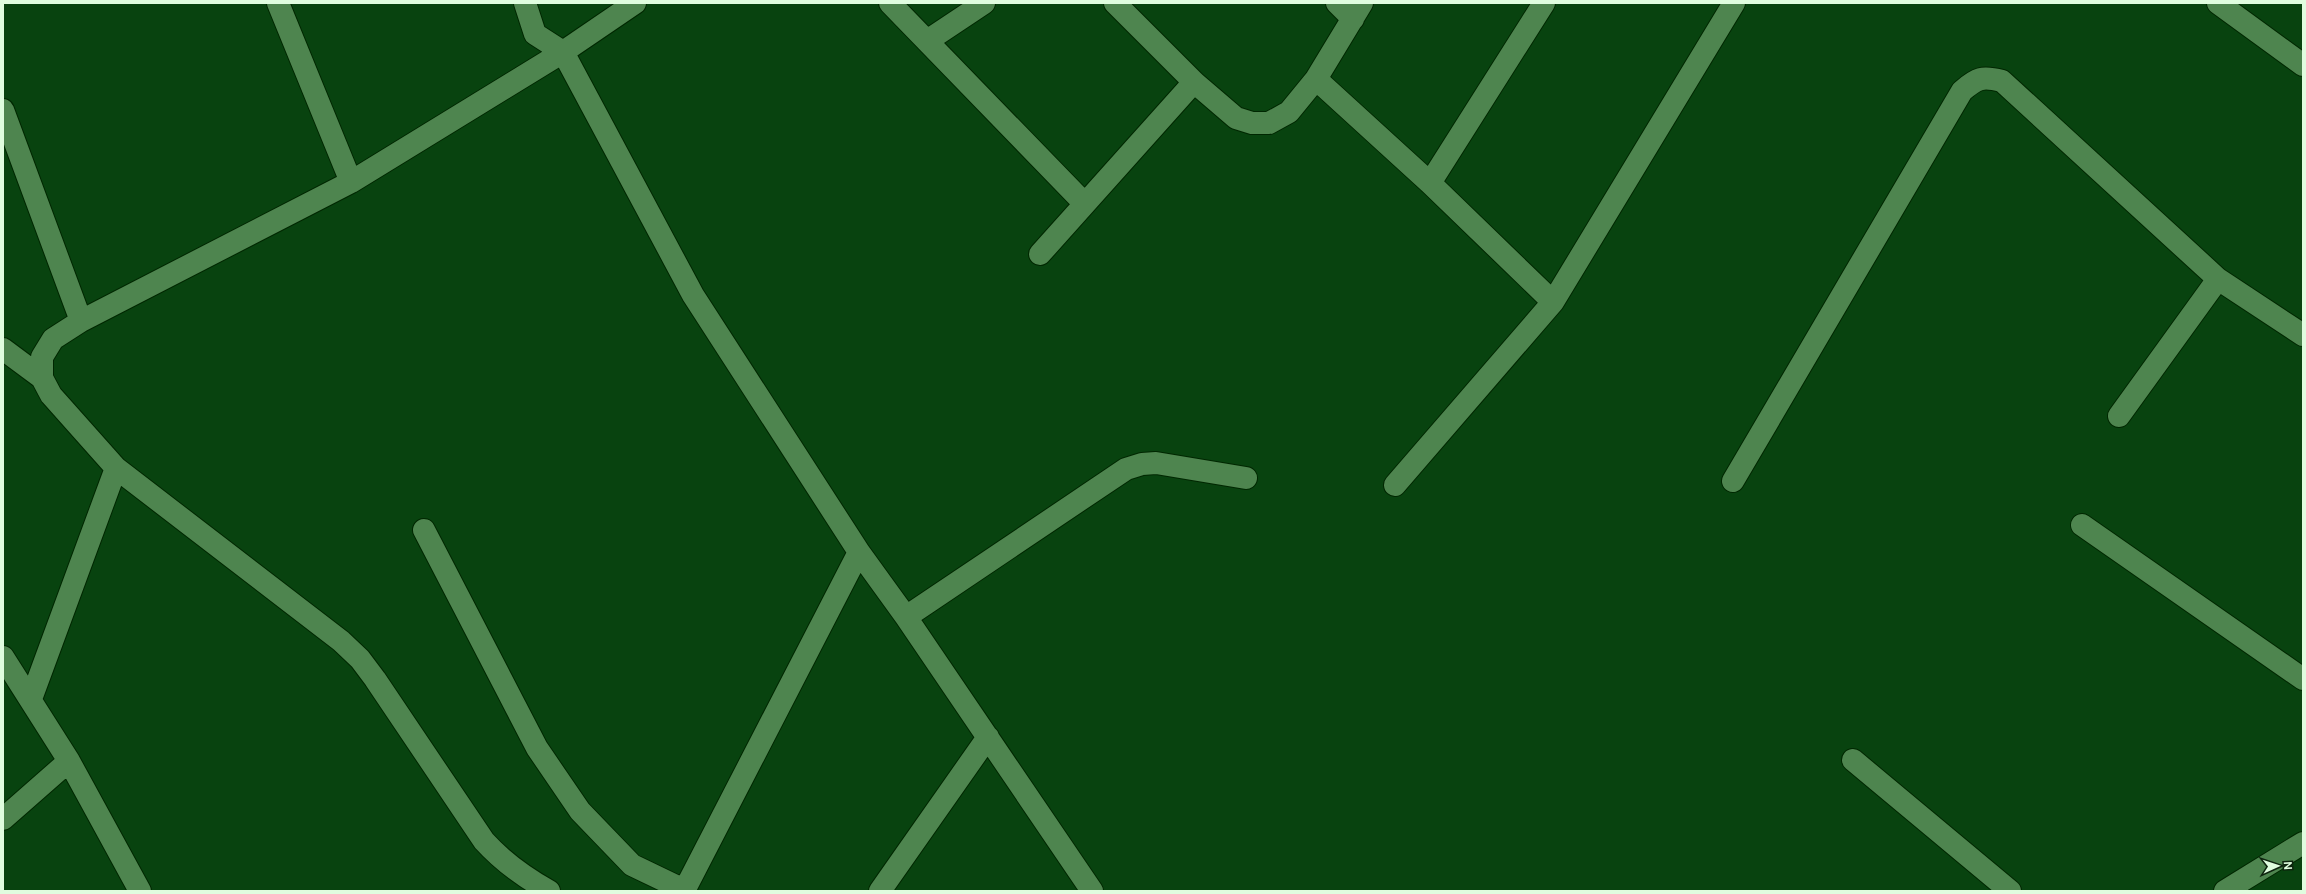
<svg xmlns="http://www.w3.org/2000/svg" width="2306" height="894" font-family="'Public Sans',sans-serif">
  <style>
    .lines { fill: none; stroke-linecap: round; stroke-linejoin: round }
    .minor-casing { stroke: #002701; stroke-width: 24 }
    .minor { stroke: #4e854f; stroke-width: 22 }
  </style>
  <rect width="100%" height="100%" fill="#08430f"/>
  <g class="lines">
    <g class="minor-casing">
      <path id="minor" d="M278,3L351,182
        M525,3L535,34L563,52L693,295L859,552L906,617L1092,891
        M890,3L1084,203
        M1115,3L1194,82L1236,118L1252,123H1269L1289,112L1316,79L1362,3
        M1337,3L1353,19
        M2218,3L2303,65
        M927,41L984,3
        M1316,79L1430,183L1553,302
        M3,110L81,321
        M1430,183L1544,3
        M1040,254L1194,82
        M3,349L42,378
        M2119,416L2218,279
        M1733,481L1962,91C1977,78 1982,76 2002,81L2218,279L2303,335
        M1395,485L1553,302L1734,3
        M2082,525L2303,679
        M424,530L537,748L580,811L632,865L684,890
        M906,617L1126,469L1142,464L1156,463L1246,478
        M3,657L69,761L140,891
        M31,699L116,468
        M1853,760L2010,891
        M3,819L69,761
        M549,891C524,877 504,863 484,841L375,679L360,659L341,641L116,468L51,395L42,378V357L53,339L81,321L351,182L563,52L635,3
        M684,891L859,552
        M880,891L988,737
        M2225,891L2303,843"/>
    </g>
    <use href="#minor" class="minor"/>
  </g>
  <rect width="2306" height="894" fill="none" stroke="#e0fddf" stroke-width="8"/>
  <g transform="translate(2278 866) rotate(87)" stroke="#0d240e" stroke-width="3" paint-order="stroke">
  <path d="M0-3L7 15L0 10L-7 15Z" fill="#e0fddf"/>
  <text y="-6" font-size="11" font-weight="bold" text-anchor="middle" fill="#e0fddf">N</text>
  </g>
</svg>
